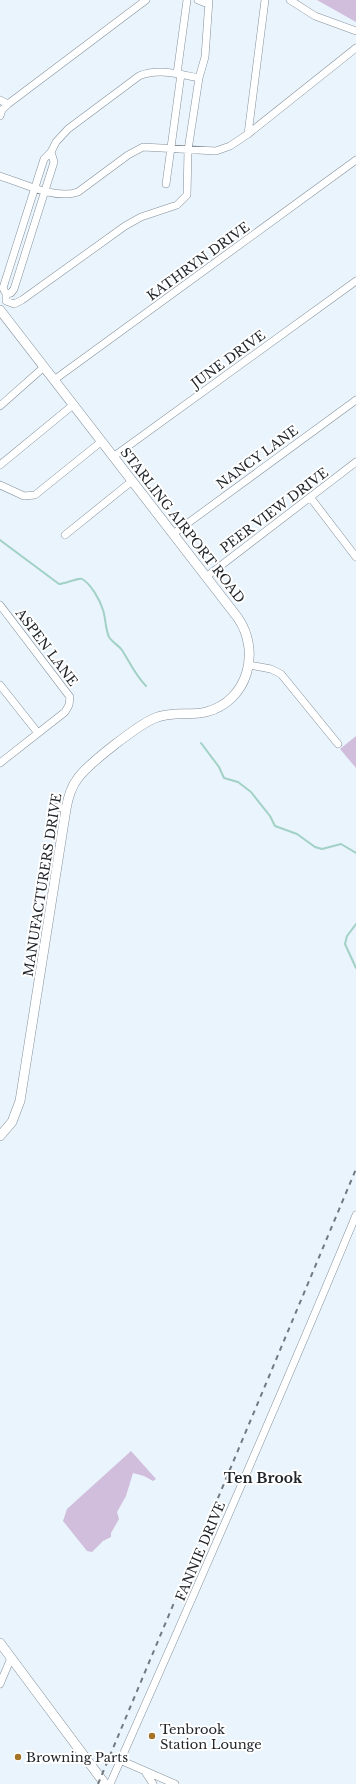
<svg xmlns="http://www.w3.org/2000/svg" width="356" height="1784" font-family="'Libre Baskerville',serif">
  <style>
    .green { fill: #d1bedd }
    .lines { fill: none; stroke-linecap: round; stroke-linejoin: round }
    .stream { stroke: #a2d1c5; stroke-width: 2 }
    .minor-casing { stroke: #84909a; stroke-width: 8 }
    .tertiary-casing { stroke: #84909a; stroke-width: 10 }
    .minor { stroke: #fff; stroke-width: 7 }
    .tertiary { stroke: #fff; stroke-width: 9 }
    .rail { stroke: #72797f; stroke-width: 2; stroke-dasharray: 5 5; stroke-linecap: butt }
    .poi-dot { fill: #a37327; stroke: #fff; stroke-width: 1.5 }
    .labels { text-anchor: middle; stroke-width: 4; stroke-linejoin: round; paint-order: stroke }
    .street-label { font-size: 13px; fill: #1f2428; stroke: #fff }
    .poi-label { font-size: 13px; fill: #1f2428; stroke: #fff; text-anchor: start }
    .neighbourhood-label { font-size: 14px; font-weight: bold; fill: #1f2428; stroke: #fff }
  </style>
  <rect width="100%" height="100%" fill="#e9f4fd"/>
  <path class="green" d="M317,0H356V22Z
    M356,736V768L340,749Z
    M131,1451L156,1479L153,1481L144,1476L133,1473L126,1496L117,1512L119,1519L111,1533V1537L103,1541L92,1552L87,1551L63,1521L67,1509Z"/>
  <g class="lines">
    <path class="stream" d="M0,540L59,584C65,584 79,577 82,579C91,584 100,600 103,610C106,619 105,628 109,637C112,642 118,645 122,650C130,663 136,676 146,686
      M201,743L219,767L224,778L238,782L251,792L270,816L275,826L297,834L315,847L322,849L341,844L356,853
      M356,924L347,936L345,944L356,968"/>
    <g class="minor-casing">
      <path id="minor" d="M198,0L208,4
        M290,0L315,16L356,31
        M177,74L187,0
        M199,78C179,74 158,68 139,76L68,129L56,142L51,152L44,159L3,288L6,294V301L14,304L22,300L125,226L141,217L177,205L187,195L188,150L199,78L205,57L209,0
        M0,100L8,104
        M0,116L2,110L8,104L146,0
        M248,134L265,0
        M0,176C22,183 55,200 78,192L128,155L143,147L216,151L230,146L248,134L356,48
        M166,184L181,74
        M6,294L11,293L14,289L54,162L51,152
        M54,380L356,160
        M0,406L44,367
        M113,457L356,281
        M0,465L73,405
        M0,485L24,496L35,495L102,441
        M310,497L356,557
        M173,534L356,400
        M65,535L132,481
        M206,577L356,462
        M0,605L70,697L69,705L65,712L0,763
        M249,665L271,669L281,674L338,744
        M0,685L38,733
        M57,807L66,809
        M0,1684L11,1658
        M120,1760L175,1784
        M146,1773L153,1784
        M110,1784C194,1595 277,1406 356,1215"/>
    </g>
    <g class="tertiary-casing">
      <path id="tertiary" d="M0,310L238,618C261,652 248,701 206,712C190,716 172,711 155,718C138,725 89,763 78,778C71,787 68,797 66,809L20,1101L12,1122L0,1136
        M0,1643L105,1784"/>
    </g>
    <use href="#minor" class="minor"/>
    <use href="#tertiary" class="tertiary"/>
    <path class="rail" d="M98,1784L356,1169"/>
  </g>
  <g class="poi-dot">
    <circle cx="152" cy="1736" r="4"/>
    <circle cx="18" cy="1757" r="4"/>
  </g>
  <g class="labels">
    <g class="street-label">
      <text transform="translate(198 261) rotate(-36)" y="5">KATHRYN DRIVE</text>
      <text transform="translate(228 359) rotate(-36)" y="5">JUNE DRIVE</text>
      <text transform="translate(257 457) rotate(-36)" y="5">NANCY LANE</text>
      <text transform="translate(274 510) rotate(-37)" y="5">PEER VIEW DRIVE</text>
      <text transform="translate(183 525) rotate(52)" y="5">STARLING AIRPORT ROAD</text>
      <text transform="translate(47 647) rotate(53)" y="5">ASPEN LANE</text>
      <text transform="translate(42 885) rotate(-81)" y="5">MANUFACTURERS DRIVE</text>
      <text transform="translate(200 1551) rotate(-67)" y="5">FANNIE DRIVE</text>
    </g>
    <g class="poi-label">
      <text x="160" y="1734">Tenbrook<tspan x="160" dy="15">Station Lounge</tspan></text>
      <text x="26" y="1762">Browning Parts</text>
    </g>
    <g class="neighbourhood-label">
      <text x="263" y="1483">Ten Brook</text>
    </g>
  </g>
</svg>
